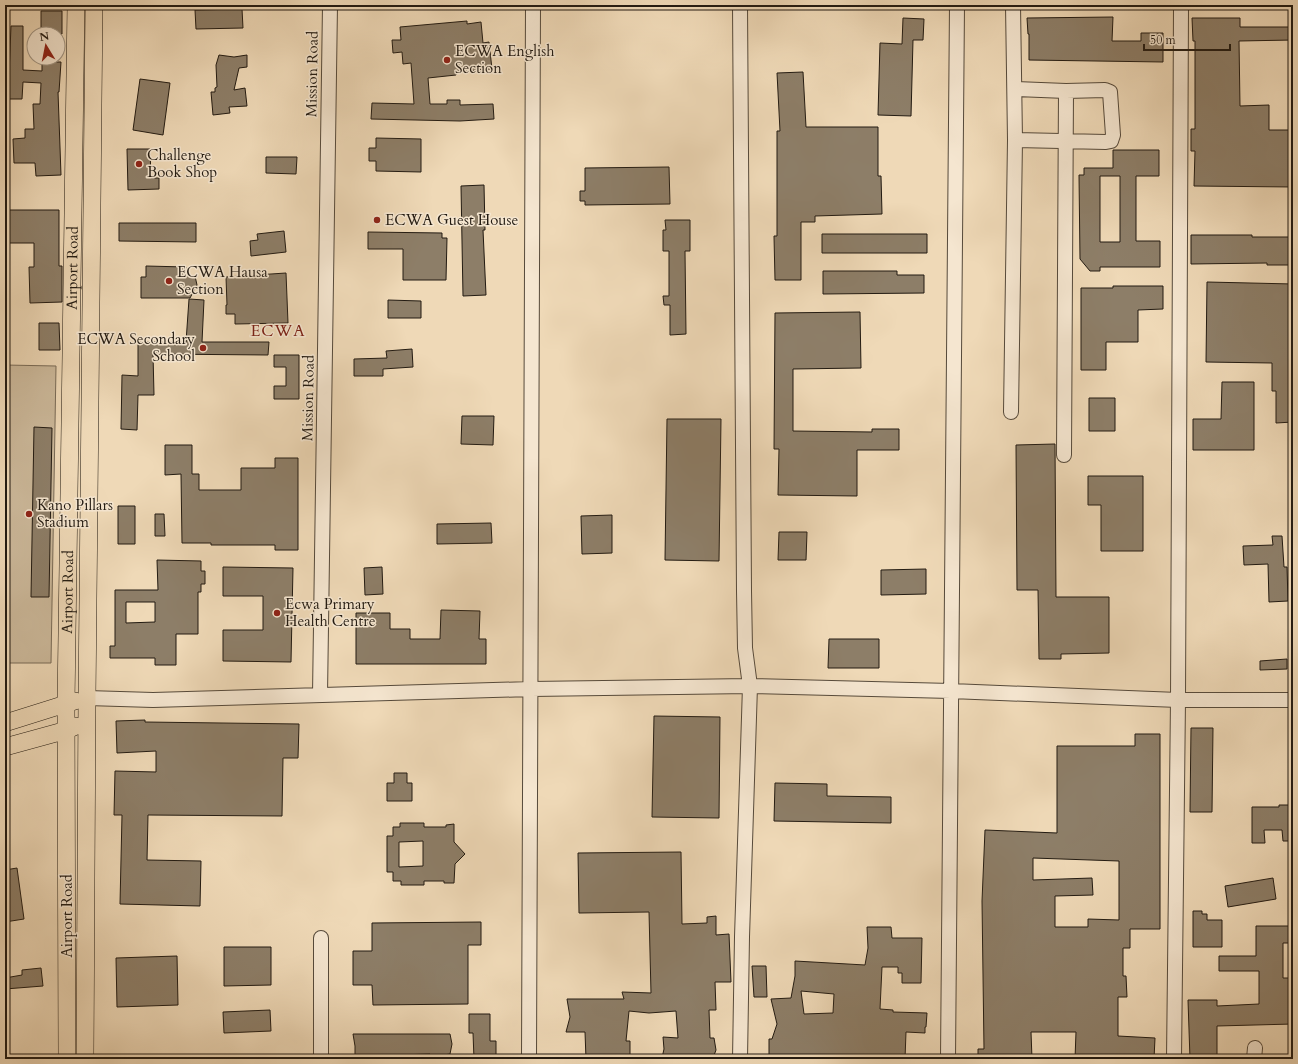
<svg xmlns="http://www.w3.org/2000/svg" width="1298" height="1064" font-family="Cardo,serif">
  <style>
    .green { fill: #ccb99b; stroke: #786a56 }
    .building { fill: #8d7e68; stroke: #231b12; fill-rule: evenodd }
    .lines { fill: none; stroke-linecap: round; stroke-linejoin: round }
    .minor-casing { stroke: #564a3b; stroke-width: 16 }
    .major-casing { stroke: #231b12; stroke-width: 18 }
    .minor { stroke: #f5e6d0; stroke-width: 14 }
    .major { stroke: #efd9b7; stroke-width: 17 }
    .poi-dot { fill: #8f2418; stroke: #f5e6d0; stroke-width: 1.5 }
    .labels { text-anchor: middle; stroke-width: 3; stroke-linejoin: round; paint-order: stroke }
    .poi-label { font-size: 15px; fill: #231b12; stroke: #f5e6d0; text-anchor: start }
    .street-label { font-size: 15px; fill: #231b12; stroke: #f5e6d0 }
    .neighbourhood-label { font-size: 16px; letter-spacing: 1px; fill: #7a1f14; stroke: #f5e6d0 }
  </style>
  <rect width="100%" height="100%" fill="#efd9b7"/>
  <filter id="stains"><feTurbulence type="fractalNoise" baseFrequency=".005" numOctaves="4"/><feColorMatrix values="0 0 0 0 .2 0 0 0 0 .09 0 0 0 0 .02 0 0 0 .5 -.17"/></filter>
  <radialGradient id="worn" r=".72"><stop offset=".6" stop-color="#630" stop-opacity="0"/><stop offset="1" stop-color="#630" stop-opacity=".3"/></radialGradient>
  <path class="green" d="M5,365L56,366L51,663H5Z"/>
  <path class="building" d="M242,9L243,28L196,29L195,10Z
    M41,11H62V34H41Z
    M1113,17L1112,41H1141V33H1163V62L1029,60V34H1028L1027,18Z
    M903,18L924,19L923,40H913L911,116L878,115L880,43L902,44Z
    M1192,18H1240V27H1293V40L1239,41L1240,106L1269,105V130H1293V187L1194,186L1195,151H1191V129H1195V41H1193Z
    M467,21V24L481,22L483,43L489,42L492,69L456,72V75L428,78L430,104H447V100H460V105L493,104L494,119L460,121L371,119L372,103L414,104L411,63L403,64L402,52L393,53L392,40H401L400,27Z
    M11,26H23V70L42,71V62H61L59,92H58L61,175L36,176L35,163H14L13,139L25,138V129H34L33,104H40L41,83L23,82L22,99H8Z
    M219,55L234,57L247,55V67L239,68L234,90L245,88L247,106L229,107L230,113L213,115L211,92H215V88L217,87L216,65Z
    M803,72L806,127H878V176H881L882,214L815,216V222H801V280H775L774,236H777V131H780L777,73Z
    M140,79L170,83L163,135L133,130Z
    M376,138L421,139V172L376,171V161H369V148H376Z
    M127,149H150L151,178H159V189L128,190Z
    M1113,150H1159V176H1136V241H1160V267H1100V271H1090L1080,259L1079,175H1084V168H1113ZM1100,176H1120V242H1100Z
    M266,157H297L296,174L266,173Z
    M669,167L670,204L585,205V201H580V191H585V168Z
    M484,185L485,230H483L486,295L463,296L461,186Z
    M5,210H59V266H62V302L30,303L29,267H34V243H5Z
    M665,220H690V251H685L686,334L670,335V305H664L663,296H669V251H663V230H666Z
    M119,223H196V242L119,241Z
    M284,231L286,252L251,256L250,241L258,240L257,234Z
    M368,232L442,233V238H447L446,280H403V249H368Z
    M822,234H927V253H822Z
    M1191,235H1252V237H1293V265H1267V263L1191,264Z
    M146,266L186,267V275L195,276L197,285L190,298H141V277H146Z
    M823,271H897V275H924V293L823,294Z
    M286,273L288,323L235,324V314H226V305H227L226,277Z
    M1207,282L1293,284V422L1276,423V391H1272V363L1206,362Z
    M1113,286H1163V309L1138,310V342H1106V370H1081V288H1113Z
    M189,299L204,300L202,342H269L268,355L153,354L154,395H138L137,430L121,429L122,375L138,376V342H186Z
    M388,300L421,301V318H388Z
    M860,312L861,368L793,369V431L872,432V429H899V450H857V496L778,495L779,449H774L775,313Z
    M39,323H59L60,350H39Z
    M412,349L413,367L383,369V376H354V359L387,358L386,351Z
    M274,355H299V399H274V386H286V367H274Z
    M1222,382H1254V450H1193V419H1221Z
    M1089,398H1115V431H1089Z
    M462,416H494L493,445L461,444Z
    M667,419H721L719,561L665,560Z
    M34,427L52,428L49,597H31Z
    M1055,444L1056,597H1109V653L1061,654V659H1039L1038,590H1017L1016,445Z
    M165,445H192V474H199V490H241V468H275V458H298V550H275V545H211V543H182L181,474L165,475Z
    M1088,476H1143V551H1101V505H1088Z
    M118,506H135V544H118Z
    M155,514H164L165,536H155Z
    M612,515V553L582,554L581,516Z
    M491,523L492,543L437,544V524Z
    M779,532H807L806,560H778Z
    M1272,536H1282L1284,567H1287L1288,601L1269,602L1268,564L1244,565L1243,546L1273,545Z
    M157,560L201,561V571H205V584H201V592H198V634H176V665H155V658H110V646H115V590H158ZM126,602H155V622L126,623Z
    M223,567L293,568L291,662L223,661V630H263V596H223Z
    M382,567L383,594L365,595L364,568Z
    M926,569V594L881,595V570Z
    M441,610L480,611L479,639H486V664H356V613H390V629H410V639H440Z
    M829,639H879V668H828Z
    M1287,659V669L1260,670V661Z
    M654,716L720,717L719,818L652,817Z
    M145,720V722L299,724L298,758H283L282,816L148,815L147,860L201,861L200,906L120,904L122,815H114L115,771L156,772V751L117,753L116,721Z
    M1191,728H1213L1212,812H1190Z
    M1135,734H1160V929H1130V948H1123V976H1126L1127,997H1118V1036L1155,1038L1154,1059H1075L1076,1032H1031L1032,1059H978V1049H984L982,901L985,830L1057,833V746H1135ZM1033,858L1119,861V920L1088,919V927H1055V896L1093,895L1092,878L1033,880Z
    M394,773H407V783H412V801H387V783H394Z
    M775,783L827,784V796L891,797V823L774,821Z
    M1279,805H1293V841H1283L1282,830H1264L1265,843H1252V807H1279Z
    M400,823H424V827H446V825L454,824V842L465,854L455,864L454,883H444V881H424V885H401V881H393V872H387V836H393V827H400ZM423,841V866L399,867V842Z
    M681,852L682,924L707,923V917L716,916V935L729,934L731,982H715L716,1010H709L710,1038H714L716,1050L713,1058H662L664,1049L663,1037L678,1038L676,1011L649,1013L629,1011L626,1041H630V1059H586L585,1032H566L570,1017L567,999H624L622,992L651,993L649,912L579,913L578,853Z
    M17,868L24,919L5,922V870Z
    M1273,878L1276,899L1228,907L1225,886Z
    M1193,911H1202V914H1207V920H1222V947H1193Z
    M481,922V945H468V1004L373,1005L372,985H353V951H372V923Z
    M1256,926H1293V943H1283V978H1290V1004H1293V1024L1217,1026V1059H1190L1188,1000H1217V1006L1259,1004V971H1219V956H1256Z
    M867,927H891L892,938H922L921,983H902V973H898V967H882L880,1009L893,1010V1012L927,1013L926,1027H925V1033L906,1032L905,1059H769V1039H772L777,1024L771,999L791,998L795,976V961L865,965L868,948ZM801,991L834,994L833,1013L804,1014Z
    M224,947H271V985L224,986Z
    M177,956L178,1005L117,1007L116,958Z
    M752,966H766L767,997H754Z
    M41,968L43,986L5,989V978L22,975V970Z
    M270,1010L271,1031L224,1033L223,1012Z
    M469,1014H490V1041H496V1059H474L473,1033H469Z
    M353,1034H450L452,1044L450,1054L430,1057V1054L398,1055L399,1059H375V1056H355V1046Z"/>
  <g class="lines">
    <g class="minor-casing">
      <path id="minor" d="M740,5L744,591L745,648L750,686L742,937L740,1059
        M1013,5L1015,140L1106,142L1111,141L1113,135L1110,92L1105,90L1066,91L1015,89
        M1011,412L1015,140
        M1064,455L1066,91
        M320,695L330,5
        M87,698L153,700L531,689L750,686L951,691L1178,700H1293
        M321,1059V938
        M529,1059L533,5
        M948,1059L957,5
        M1174,1059L1178,700L1181,5
        M1254,1059L1255,1048"/>
    </g>
    <g class="major-casing">
      <g id="major">
        <path d="M5,723L75,701"/>
        <path d="M5,747L67,730L76,726"/>
        <path id="s1" d="M67,1059L66,704L76,5"/>
        <path d="M85,1059L87,698L94,5"/>
      </g>
    </g>
    <use href="#minor" class="minor"/>
    <use href="#major" class="major"/>
  </g>
  <g class="poi-dot">
    <circle cx="447" cy="60" r="4"/>
    <circle cx="139" cy="164" r="4"/>
    <circle cx="377" cy="220" r="4"/>
    <circle cx="169" cy="281" r="4"/>
    <circle cx="203" cy="348" r="4"/>
    <circle cx="29" cy="514" r="4"/>
    <circle cx="277" cy="613" r="4"/>
  </g>
  <g class="labels">
    <g class="poi-label">
      <text x="455" y="56">ECWA English<tspan x="455" dy="17">Section</tspan></text>
      <text x="147" y="160">Challenge<tspan x="147" dy="17">Book Shop</tspan></text>
      <text x="385" y="225">ECWA Guest House</text>
      <text x="177" y="277">ECWA Hausa<tspan x="177" dy="17">Section</tspan></text>
      <text x="195" y="344" text-anchor="end">ECWA Secondary<tspan x="195" dy="17">School</tspan></text>
      <text x="37" y="510">Kano Pillars<tspan x="37" dy="17">Stadium</tspan></text>
      <text x="285" y="609">Ecwa Primary<tspan x="285" dy="17">Health Centre</tspan></text>
    </g>
    <g class="street-label">
      <text transform="translate(312 74) rotate(-89)" y="5">Mission Road</text>
      <text dy="5" stroke="none"><textPath href="#s1" startOffset="791">Airport Road</textPath></text>
      <text transform="translate(308 398) rotate(-89)" y="5">Mission Road</text>
      <text dy="5" stroke="none"><textPath href="#s1" startOffset="467">Airport Road</textPath></text>
      <text transform="translate(67 916) rotate(-90)" y="5">Airport Road</text>
    </g>
    <g class="neighbourhood-label">
      <text x="278" y="336">ECWA</text>
    </g>
  </g>
  <rect width="1298" height="1064" fill="none" stroke="#efd9b7" stroke-width="20"/>
  <rect x="6" y="6" width="1286" height="1052" fill="none" stroke="#231b12" stroke-width="2"/>
  <rect x="10" y="10" width="1278" height="1044" fill="none" stroke="#231b12"/>
  <g transform="translate(46 46) rotate(350)"><circle r="19" fill="#f5e6d0" stroke="#a19584"/>
  <path d="M0-3L7 15L0 10L-7 15Z" fill="#8f2418"/>
  <text y="-6" font-size="11" font-weight="bold" text-anchor="middle" fill="#231b12">N</text>
  </g>
  <path d="M1144 44v6h86v-6" fill="none" stroke="#231b12" stroke-width="2"/>
  <text x="1150" y="44" font-size="12" fill="#231b12" stroke="#f5e6d0" stroke-width="3" paint-order="stroke">50 m</text>
  <rect width="100%" height="100%" filter="url(#stains)"/>
  <rect width="100%" height="100%" fill="url(#worn)"/>
</svg>
